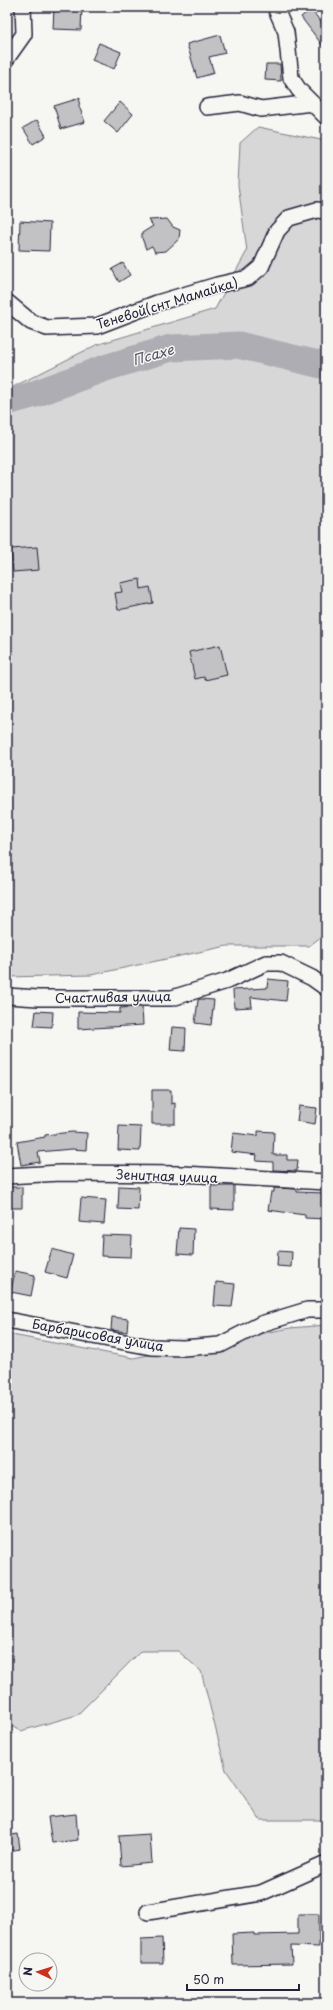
<svg xmlns="http://www.w3.org/2000/svg" width="333" height="2010" font-family="'Playpen Sans',sans-serif">
  <style>
    .green { fill: #d7d7d7; stroke: #7c7c89 }
    .lines { fill: none; stroke-linecap: round; stroke-linejoin: round }
    .river { stroke: #adadb3; stroke-width: 27 }
    .building { fill: #c2c2c4; stroke: #22223b }
    .minor-casing { stroke: #22223b; stroke-width: 18 }
    .minor { stroke: #f6f6f2; stroke-width: 15 }
    .labels { text-anchor: middle; stroke-width: 3; stroke-linejoin: round; paint-order: stroke }
    .street-label { font-size: 13px; fill: #22223b; stroke: #f6f6f2 }
    .water-label { font-size: 14px; font-style: italic; fill: #535365; stroke: #f6f6f2 }
  </style>
  <rect width="100%" height="100%" fill="#f6f6f2"/>
  <filter id="ink" filterUnits="userSpaceOnUse"><feTurbulence type="fractalNoise" baseFrequency=".025" numOctaves="2"/><feDisplacementMap in="SourceGraphic" scale="8" xChannelSelector="R" yChannelSelector="G"/><feConvolveMatrix kernelMatrix="1 2 1 2 8 2 1 2 1" color-interpolation-filters="sRGB"/></filter>
  <g filter="url(#ink)">
    <path class="green" d="M258,127L321,140L326,150V933L309,946H227L91,975L7,977V390L96,345L215,309L247,251L238,185L240,143Z
      M326,1325V1819L324,1820H260L226,1770L201,1671L178,1651H141L77,1715L21,1731L7,1724V1334L133,1358L290,1328Z"/>
    <g class="lines">
      <path class="river" d="M7,402L32,395L105,368L171,348L238,345L326,366"/>
    </g>
    <path class="building" d="M54,7H82L81,30L53,29Z
      M311,9L326,29V50L301,17Z
      M220,35L225,53L209,57L214,73L197,78L187,44Z
      M99,43L121,52L114,69L92,60Z
      M266,64H280L281,81L265,80Z
      M80,98L79,106L85,122L61,129L54,106Z
      M120,102L133,114L118,133L104,121Z
      M37,120L46,136L33,144L23,128Z
      M167,219L173,227L180,230L179,239L166,251L155,252L152,246L146,249L142,238V233L153,226L149,220Z
      M20,221L50,223L49,251L19,250Z
      M123,263L130,275L119,282L112,269Z
      M37,547L39,570L13,572L11,549Z
      M140,579L141,589L150,587L153,603L118,610L115,593L122,592L120,583Z
      M220,645L227,675L205,680L204,677L195,679L189,652Z
      M268,979L288,981L286,1001L251,997L252,1007L234,1008L233,990L267,988Z
      M200,999L214,1000L211,1025L195,1023L198,1000Z
      M142,1007L143,1025L78,1029V1012L120,1013V1008Z
      M36,1011L53,1012L52,1027L34,1026Z
      M172,1027L186,1028L185,1051L170,1050Z
      M152,1090H171V1104L175,1103V1124H152Z
      M299,1106L317,1108L315,1124L297,1121Z
      M119,1126L141,1127L140,1151L118,1150Z
      M258,1131L274,1132L273,1155H287V1160H298L297,1171L273,1170V1162L256,1161L257,1155L231,1152L233,1133L258,1136Z
      M72,1132L87,1133L86,1150L72,1149L38,1152L40,1162L21,1165L17,1142L45,1137V1135Z
      M119,1186L139,1187L138,1210L118,1209Z
      M211,1186H234V1210L211,1209Z
      M7,1187H22V1208H7Z
      M274,1188L297,1189V1192L326,1193V1219L305,1218V1215L268,1210L271,1192H274Z
      M81,1198L106,1200L104,1224L79,1222Z
      M179,1228L194,1229L193,1255L177,1254Z
      M102,1235L132,1236L131,1257L101,1256Z
      M52,1249L73,1255L67,1278L45,1272Z
      M278,1251L292,1252L291,1267L277,1266Z
      M15,1271L35,1275L31,1296L11,1292Z
      M216,1282L235,1284L232,1307L214,1306Z
      M112,1317L128,1319L127,1332L111,1330Z
      M76,1814L78,1840L52,1843L48,1817Z
      M18,1834L20,1849L7,1851V1836Z
      M150,1834L152,1863L121,1866L119,1836Z
      M298,1914H319V1947L291,1946L292,1964L233,1965L232,1934L254,1933V1935L298,1934Z
      M162,1938L163,1963H141V1939Z"/>
    <g class="lines">
      <g class="minor-casing">
        <path id="minor" d="M275,7L286,32L291,78L299,90L326,117
          M7,58L24,34L23,7
          M207,107L240,103L261,109L312,103
          M7,302L31,322L47,328L97,326L157,303L217,285L248,278L261,267L277,231L289,218L317,210L326,211
          M7,996L38,998H172L227,981L266,963H281L312,978L326,988
          M7,1176L60,1173L183,1174L326,1182
          M7,1320L151,1347L183,1348L220,1345L261,1324L307,1310H326
          M148,1912L261,1893L326,1864"/>
      </g>
      <use href="#minor" class="minor"/>
    </g>
  </g>
  <g class="labels">
    <g class="street-label">
      <text transform="translate(167 303) rotate(-17)" y="5">Теневой(снт Мамайка)</text>
      <text transform="translate(113 997) rotate(-1)" y="5">Счастливая улица</text>
      <text transform="translate(167 1176) rotate(2)" y="5">Зенитная улица</text>
      <text transform="translate(98 1335) rotate(10)" y="5">Барбарисовая улица</text>
    </g>
    <g class="water-label">
      <text transform="translate(153 355) rotate(-16)" y="5">Псахе</text>
    </g>
  </g>
  <rect width="333" height="2010" fill="none" stroke="#f6f6f2" stroke-width="24"/>
  <rect x="12" y="12" width="309" height="1986" fill="none" stroke="#22223b" stroke-width="1.5" filter="url(#ink)"/>
  <g transform="translate(38 1972) rotate(274)"><circle r="19" fill="#f6f6f2" stroke="#a1a1a9"/>
  <path d="M0-3L7 15L0 10L-7 15Z" fill="#c8321e"/>
  <text y="-6" font-size="11" font-weight="bold" text-anchor="middle" fill="#22223b">N</text>
  </g>
  <path d="M187 1984v6h112v-6" fill="none" stroke="#22223b" stroke-width="2"/>
  <text x="193" y="1984" font-size="12" fill="#22223b" stroke="#f6f6f2" stroke-width="3" paint-order="stroke">50 m</text>
</svg>
